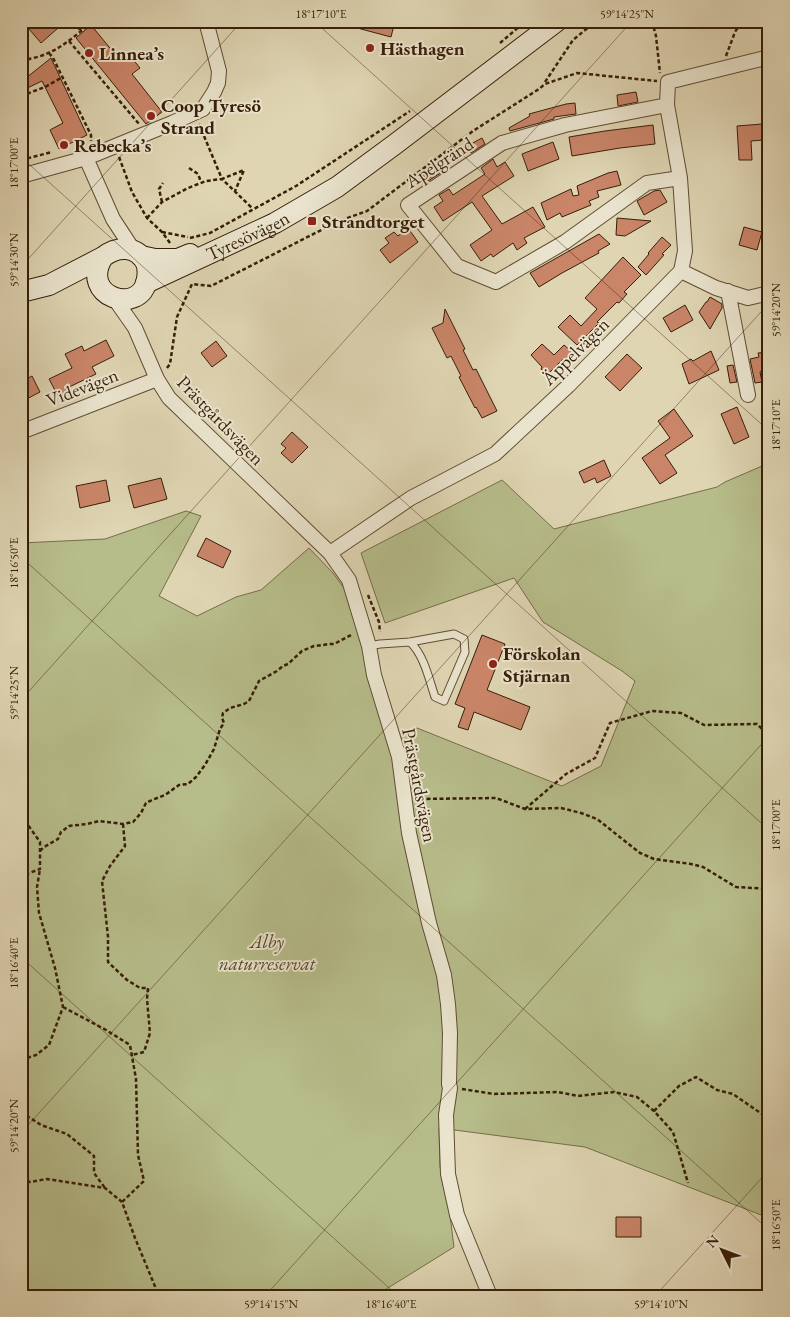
<svg xmlns="http://www.w3.org/2000/svg" width="790" height="1317" font-family="'EB Garamond',serif">
  <style>
    .green { fill: #b6bc8a; stroke: #766d49 }
    .building { fill: #ca8569; stroke: #371e08 }
    .lines { fill: none; stroke-linecap: round; stroke-linejoin: round }
    .service-casing { stroke: #614c33; stroke-width: 9 }
    .minor-casing { stroke: #614c33; stroke-width: 16 }
    .secondary-casing { stroke: #371e08; stroke-width: 22 }
    .path { stroke: #371e08; stroke-width: 2.5; stroke-dasharray: 4 2.5; stroke-linecap: butt }
    .service { stroke: #eae4ce; stroke-width: 7 }
    .minor { stroke: #eae4ce; stroke-width: 14 }
    .secondary { stroke: #eae4ce; stroke-width: 20 }
    .ticks { fill: none; stroke: #371e08; stroke-width: 1; stroke-opacity: 0.45 }
    .poi-dot { fill: #8f2418; stroke: #eae4ce; stroke-width: 2 }
    .labels { text-anchor: middle; stroke-width: 4; stroke-linejoin: round; paint-order: stroke }
    .poi-label { font-size: 19px; font-weight: bold; fill: #371e08; stroke: #eae4ce; text-anchor: start }
    .street-label { font-size: 19px; fill: #371e08; stroke: #eae4ce }
    .park-label { font-size: 19px; font-style: italic; fill: #574628; stroke: #eae4ce }
    .neatline { fill: none; stroke: #371e08; stroke-width: 2 }
    .ticks-label { font-size: 12px; text-anchor: middle; fill: #371e08 }
  </style>
  <rect width="100%" height="100%" fill="#dfd5b3"/>
  <filter id="stains"><feTurbulence type="fractalNoise" baseFrequency=".004" numOctaves="4"/><feColorMatrix values="0 0 0 0 .2 0 0 0 0 .09 0 0 0 0 .02 0 0 0 .5 -.17"/></filter>
  <radialGradient id="worn" r=".72"><stop offset=".6" stop-color="#630" stop-opacity="0"/><stop offset="1" stop-color="#630" stop-opacity=".3"/></radialGradient>
  <path class="green" d="M769,463V1218L585,1147L439,1128L440,1167L447,1192L454,1247L375,1296H21V543L105,539L186,511L201,516L159,596L197,616L236,597L261,590L309,548L333,573L344,588L359,626L390,738L417,728L562,786L601,766L635,681L622,671L543,622L514,578L385,623L361,553L502,480L554,529L717,487L725,482Z"/>
  <path class="building" d="M39,21H66L41,43L29,29Z
    M346,21H395L391,37L346,25Z
    M91,25L119,59L127,52L140,68L132,74L162,112L146,124L76,38Z
    M51,58L87,135L59,149L50,130L63,123L42,81L21,91V82Z
    M636,92L638,102L618,106L617,95Z
    M575,103L576,114L554,117V119L510,131L509,128L530,116L529,114L566,104Z
    M762,124L763,140L751,141L752,160H739L737,126Z
    M653,125L655,144L620,148L572,156L569,137L605,131Z
    M482,138L485,144L471,153L467,146Z
    M553,142L559,159L528,171L522,154Z
    M493,159L497,167L505,162L514,176L482,196L502,224L533,207L545,227L524,238L527,243L517,250L513,243L493,257L491,254L481,261L470,245L492,230L472,202L443,221L434,207L443,201L439,195L449,189L453,195L485,174L481,168Z
    M441,161L447,169L428,181L423,175Z
    M617,171L621,185L597,191L599,197L589,201L591,205L562,217L560,213L547,220L541,203L571,189L573,196L579,195L577,186L608,173Z
    M660,190L667,202L644,215L637,201L654,191Z
    M617,218L651,221L625,236L616,235Z
    M744,227L762,232L757,250L739,245Z
    M408,228L418,242L390,263L380,250L389,243L385,238L394,232L398,236Z
    M599,234L610,244L598,251L599,253L562,273L539,287L530,273Z
    M662,237L671,245L662,254L664,255L646,275L638,267L649,254L648,253Z
    M623,257L641,275L624,292L627,294L619,303L617,302L597,322L599,323L577,345L558,327L570,315L581,326L597,309L585,298Z
    M710,297L722,304V308L710,329L699,312L706,302H707Z
    M685,305L693,320L671,332L663,318Z
    M445,309L465,349L463,350L473,370L476,369L497,411L482,418L476,407L475,408L459,377L461,376L451,356L447,358L432,328L443,323Z
    M106,340L114,356L92,367L96,374L65,389L67,391L58,396L49,379L72,368L65,354L82,346L84,351Z
    M216,341L227,356L212,367L201,353Z
    M542,344L554,355L564,345L572,352L564,361L563,359L547,375L541,369L542,367L531,355Z
    M711,351L719,370L689,384L682,364L691,359L693,361Z
    M769,352V382H763L762,371L760,372L762,382L755,383L750,359L759,357L758,353Z
    M627,354L642,368L620,391L605,377Z
    M733,365L737,382L730,383L727,366Z
    M32,376L40,392L21,402V382Z
    M737,407L749,437L734,444L721,414Z
    M674,409L693,436L665,455L677,473L660,484L642,458L670,438L658,421Z
    M292,432L308,447L292,463L281,453L286,448L281,444Z
    M604,460L611,476L597,483L595,478L584,483L579,472Z
    M161,478L167,499L134,508L128,486Z
    M106,480L110,501L80,508L76,486Z
    M206,538L231,551L223,568L197,556Z
    M482,635L505,644L487,690L530,707L521,730L474,712L468,730L458,727L465,708L455,704Z
    M616,1217H641V1237H616Z"/>
  <g class="lines">
    <g class="service-casing">
      <path id="service" d="M369,646L380,644L410,642L454,634L464,639L465,652L444,701L435,697C429,679 424,655 410,642"/>
    </g>
    <g class="minor-casing">
      <path id="minor" d="M667,105L565,125L502,143L408,205L457,266L496,282L565,242L647,183L680,178
        M86,158L113,219L134,251
        M21,176L86,158L172,123L203,109L214,92L218,83L219,71L206,21
        M681,271L716,288L748,298L769,293
        M728,291L748,395
        M114,298L135,328L157,379L169,398L330,553L349,580L369,646L374,675L399,757L409,833L429,923L444,975L448,1004L450,1033L449,1084L450,1088L446,1115L448,1174L457,1215L490,1296
        M21,432L157,379
        M330,553L411,498L495,454L568,386L681,271L685,251L680,178L667,105L668,82L769,57"/>
    </g>
    <g class="secondary-casing">
      <g id="secondary">
        <path d="M141,256L155,259H178L190,254"/>
        <path id="s1" d="M146,283L275,223L337,187L394,145L557,21"/>
        <path d="M21,292L49,285L103,257C117,246 137,245 146,263C148,268 148,273 147,279C141,317 78,297 103,257"/>
      </g>
    </g>
    <path class="path" d="M73,21L81,31
      M78,21L80,30
      M652,21L656,36L660,73
      M69,41L139,124
      M500,43L526,21
      M49,53L53,58L91,135V141
      M726,56L735,32L742,21
      M21,60C30,59 40,57 48,53C65,46 79,32 94,21
      M545,82L573,40L596,21
      M21,96L45,87L61,78
      M199,124L222,179L244,170L235,191
      M119,157L132,192L147,218L162,232L170,243
      M21,160L52,152
      M189,168L198,174L201,182
      M162,202L159,189L163,183
      M147,218L162,202L188,188L206,181L222,179L253,209
      M162,232L188,237
      M190,238L210,233L296,186L410,111
      M167,368L170,364L177,317L192,284L211,286L339,221L367,211L473,131L539,89L545,84L577,73L657,81
      M368,595L379,622L380,632
      M416,778L419,789L422,822
      M420,799L496,798L525,809L561,808L581,813L597,819L640,853L654,859L691,864L703,867L736,887L769,889
      M525,809L566,774L595,758L610,723L652,711L681,713L704,725L757,724L769,736
      M21,815L40,842V869L21,876
      M123,824L125,846L110,866L102,881L108,937V962L127,980L140,988H148L147,999L150,1033L144,1052L132,1055
      M40,851L44,847L58,839L61,832L69,826L87,824L99,821L123,824L133,822L141,813L146,803L152,800L165,795L179,785L188,784L196,777L205,765L214,749L220,729L224,723L222,718L223,713L230,708L244,704L249,701L259,681L277,671L283,666L288,664L302,651L314,646L323,645L329,644H334L353,634
      M63,1007L106,1030L130,1045L136,1079L138,1155L144,1181L122,1202
      M21,1060L36,1055L49,1045L63,1007L55,968L39,913L37,887L40,869
      M462,1089L494,1094L558,1092L578,1096L614,1092L637,1097L654,1111L673,1132L688,1183
      M654,1111L679,1086L696,1077L717,1090L733,1094L769,1119
      M21,1112L41,1125L67,1134L94,1156V1173L105,1188
      M21,1178L30,1182L47,1179L105,1188L122,1202L135,1238L159,1296"/>
    <use href="#service" class="service"/>
    <use href="#minor" class="minor"/>
    <use href="#secondary" class="secondary"/>
  </g>
  <path class="ticks" d="M314,21L769,431M758,21L769,31M21,157L769,830M21,267L242,21M21,557L769,1230M21,700L632,21M21,957L398,1296M21,1133L769,303M265,1296L769,736M655,1296L769,1170"/>
  <g class="poi-dot">
    <circle cx="370" cy="48" r="5"/>
    <circle cx="89" cy="53" r="5"/>
    <circle cx="151" cy="116" r="5"/>
    <circle cx="64" cy="145" r="5"/>
    <rect x="307" y="216" width="10" height="10" rx="2.5"/>
    <circle cx="493" cy="664" r="5"/>
  </g>
  <g class="labels">
    <g class="poi-label">
      <text x="380" y="55">Hästhagen</text>
      <text x="99" y="60">Linnea’s</text>
      <text x="161" y="112">Coop Tyresö<tspan x="161" dy="22">Strand</tspan></text>
      <text x="74" y="152">Rebecka’s</text>
      <text x="322" y="228">Strandtorget</text>
      <text x="503" y="660">Förskolan<tspan x="503" dy="22">Stjärnan</tspan></text>
    </g>
    <g class="street-label">
      <text transform="translate(439 162) rotate(-33)" y="7">Apelgränd</text>
      <text dy="7" stroke="none"><textPath href="#s1" startOffset="112">Tyresövägen</textPath></text>
      <text transform="translate(575 351) rotate(-45)" y="7">Äppelvägen</text>
      <text transform="translate(82 387) rotate(-21)" y="7">Videvägen</text>
      <text transform="translate(221 420) rotate(46)" y="7">Prästgårdsvägen</text>
      <text transform="translate(420 785) rotate(79)" y="7">Prästgårdsvägen</text>
    </g>
    <g class="park-label">
      <text x="267" y="948">Alby<tspan x="267" dy="22">naturreservat</tspan></text>
    </g>
  </g>
  <rect width="790" height="1317" fill="none" stroke="#dfd5b3" stroke-width="55"/>
  <g transform="translate(722 1250) rotate(312)" stroke="#eae4ce" stroke-width="4" paint-order="stroke">
  <path d="M0-4L9 19L0 12L-9 19Z" fill="#371e08"/>
  <text y="-8" font-size="14" font-weight="bold" text-anchor="middle" fill="#371e08">N</text>
  </g>
  <rect x="28" y="28" width="734" height="1262" class="neatline"/>
  <g class="ticks-label">
    <text x="321" y="18">18°17'10"E</text>
    <text x="627" y="18">59°14'25"N</text>
    <text transform="translate(14 163) rotate(-90)" y="4">18°17'00"E</text>
    <text transform="translate(14 260) rotate(-90)" y="4">59°14'30"N</text>
    <text transform="translate(776 310) rotate(-90)" y="4">59°14'20"N</text>
    <text transform="translate(776 425) rotate(-90)" y="4">18°17'10"E</text>
    <text transform="translate(14 563) rotate(-90)" y="4">18°16'50"E</text>
    <text transform="translate(14 693) rotate(-90)" y="4">59°14'25"N</text>
    <text transform="translate(776 825) rotate(-90)" y="4">18°17'00"E</text>
    <text transform="translate(14 963) rotate(-90)" y="4">18°16'40"E</text>
    <text transform="translate(14 1126) rotate(-90)" y="4">59°14'20"N</text>
    <text transform="translate(776 1225) rotate(-90)" y="4">18°16'50"E</text>
    <text x="271" y="1308">59°14'15"N</text>
    <text x="391" y="1308">18°16'40"E</text>
    <text x="661" y="1308">59°14'10"N</text>
  </g>
  <rect width="100%" height="100%" filter="url(#stains)"/>
  <rect width="100%" height="100%" fill="url(#worn)"/>
</svg>
